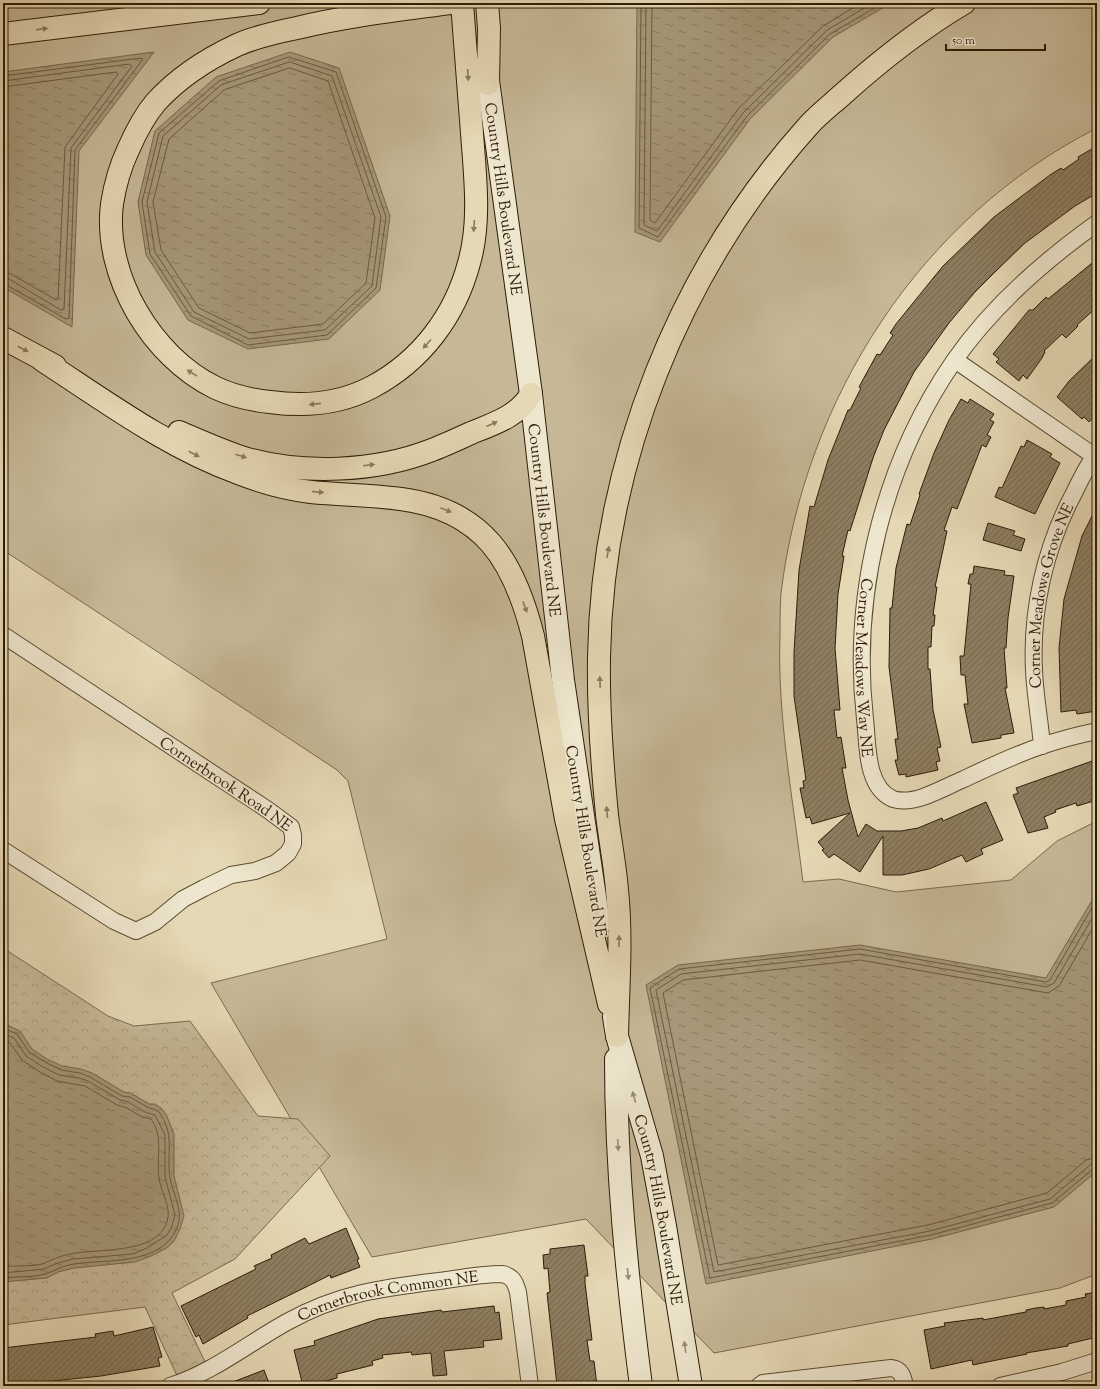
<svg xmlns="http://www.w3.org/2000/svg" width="1100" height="1389" font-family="'Sorts Mill Goudy',serif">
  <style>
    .grass { fill: #c6b897; stroke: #7a6a4f }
    .forest { fill: url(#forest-crowns); stroke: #7a6a4f }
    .water { fill: url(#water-ripples); stroke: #76674b }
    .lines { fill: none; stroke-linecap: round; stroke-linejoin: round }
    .shore { stroke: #6a5a40; stroke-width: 1 }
    .building { fill: url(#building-hatch); stroke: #2d1d07 }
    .street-casing { stroke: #5b4c32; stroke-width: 18 }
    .secondary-casing { stroke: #2d1d07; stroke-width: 24 }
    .highway-casing { stroke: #2d1d07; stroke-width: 24 }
    .street { stroke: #eee6ce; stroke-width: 16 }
    .secondary { stroke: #eee6ce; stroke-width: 22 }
    .highway { stroke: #e5d8b4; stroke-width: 22 }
    .oneway { fill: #897a5e }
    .oneway2 { fill: #978c74 }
    .labels { text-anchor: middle; stroke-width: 3; stroke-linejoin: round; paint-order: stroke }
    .street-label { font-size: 16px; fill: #2d1d07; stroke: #eee6ce }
  </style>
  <defs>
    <pattern id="forest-crowns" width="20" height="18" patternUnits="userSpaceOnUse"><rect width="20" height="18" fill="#c6b897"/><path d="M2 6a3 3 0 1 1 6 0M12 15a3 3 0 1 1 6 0" fill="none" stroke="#aa9e81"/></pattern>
    <pattern id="water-ripples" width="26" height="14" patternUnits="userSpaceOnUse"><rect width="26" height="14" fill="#a69879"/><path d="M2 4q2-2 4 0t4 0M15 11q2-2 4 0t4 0" fill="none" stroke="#887b61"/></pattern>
    <pattern id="building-hatch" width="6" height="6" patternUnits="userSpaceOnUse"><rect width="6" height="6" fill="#8d7e61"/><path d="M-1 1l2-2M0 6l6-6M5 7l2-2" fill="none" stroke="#74674e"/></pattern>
  </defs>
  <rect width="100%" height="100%" fill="#e5d8b4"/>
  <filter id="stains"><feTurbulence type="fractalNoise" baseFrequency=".005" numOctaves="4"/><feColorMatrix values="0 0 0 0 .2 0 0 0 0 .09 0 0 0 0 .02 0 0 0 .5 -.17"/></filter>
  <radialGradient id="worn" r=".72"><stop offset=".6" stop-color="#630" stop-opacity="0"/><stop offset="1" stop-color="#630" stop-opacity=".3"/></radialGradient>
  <path class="grass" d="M3,3H1097V128C920,218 805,398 781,593C780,606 780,620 780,633C777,716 793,799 803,882L839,879L896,892L1011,880L1057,841L1097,821V1274L1060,1288L714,1353L586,1219L372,1257L211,983L387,939L348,781L337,770L3,550Z"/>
  <path class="forest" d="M3,948L108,1016L134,1026L190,1021L258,1116L298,1119L330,1156L235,1259L172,1293L208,1368L180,1382L145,1307L3,1325Z"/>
  <path class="water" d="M643,3H891L833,37L750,119L660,242L635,232L637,4Z
    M154,52L79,151L72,327L3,287V72Z
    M290,52L339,68L390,216L380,290L329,339L248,349L188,320L146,255L138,202L155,131L216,77Z
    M1097,900V1171L1054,1207L932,1239L706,1284L646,985L678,965L860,945L1046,978L1091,902Z
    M3,1023L20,1031L32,1049L47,1059L62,1066L81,1069L92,1073L124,1092L131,1093L149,1104H155L161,1108L166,1114L174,1134V1176L184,1216L180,1229L174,1241L167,1248L151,1256L135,1262L74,1268L58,1272L47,1278L3,1282Z"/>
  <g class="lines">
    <path class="shore" d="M641,3L639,228L658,237L747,116L830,34L883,3
      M646,3L644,225L657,231L743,113L827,30L873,3
      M652,3L650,220L655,223L739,108L823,26L861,3
      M289,57L336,72L386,217L376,288L327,335L248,345L191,316L150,254L142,202L159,133L219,81Z
      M290,62L332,76L381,217L372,286L325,330L249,339L194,312L155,252L147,202L163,136L221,85Z
      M290,68L328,81L375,218L366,283L323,324L250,333L199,308L161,250L153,202L169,139L224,90Z
      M3,76L141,58L143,59L75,150L69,318L66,319L3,283
      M3,81L129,64L132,66L71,148L64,309L61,310L9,279L3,278
      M3,87L116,72L118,74L65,147L58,299L56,300L11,274L3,272
      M1097,904L1093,906L1050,980L1046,982L860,949L679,969L650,988L710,1278L931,1235L1052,1203L1093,1169L1097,1168
      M1097,910L1054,983L1047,987L860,954L681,974L656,990L714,1272L930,1231L1050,1199L1090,1165L1097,1163
      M1097,921L1059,986L1048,993L860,960L683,980L663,993L718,1265L928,1225L1047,1193L1086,1160L1097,1157
      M3,1028L17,1034L29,1052L45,1062L61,1070L80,1073L90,1077L122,1096L130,1097L147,1107L158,1111C176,1134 166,1153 170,1178C173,1195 184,1210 177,1228C161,1266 106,1259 74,1264C61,1266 55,1271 45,1274C32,1278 16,1276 3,1278
      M3,1034L14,1038L26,1056L43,1067L59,1075L79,1078L88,1081L120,1100L128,1102L145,1112L155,1115L165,1135V1177L175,1215L172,1226L167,1235L147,1248L133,1254L73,1259L55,1264L44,1269L3,1273
      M3,1041L10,1043L22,1060L40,1072L57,1081L85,1086L117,1105L127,1108L142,1117L151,1119C164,1137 156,1158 159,1178C161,1193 172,1207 167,1222C156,1255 98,1248 71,1254C59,1256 52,1260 42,1264C31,1267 15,1265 3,1267"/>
  </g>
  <path class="building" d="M1097,146V193L1075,206L1025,243L995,272L975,292L949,323L914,372L884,430L873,458L850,531L848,530L842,556H844L838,594L835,648L840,710H834L837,738L841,737L846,768H842L848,800L858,837L866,824L877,831H901L918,828L942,818L943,821L986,802L1003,840L981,849L983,854L966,862L962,855L929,869L902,875H883V836L860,872L834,854L829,858L822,850L824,849L818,842L850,813L812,824L810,817L806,818L800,788H804L803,781L806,780L794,696V652L799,570L810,506L814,507L828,460L848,410H850L861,388L859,387L877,354L880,355L893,335L890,333L896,324L943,266L994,217L1050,175L1061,168L1063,170L1079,159L1078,157Z
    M1097,259V307L1077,325L1078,326L1066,338L1062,334L1044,351L1045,352L1042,358L1027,379L1023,375L1019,381L996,362L999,359L993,354L1029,310H1033L1046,297L1048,299Z
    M1097,354V413L1089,422L1084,417L1082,419L1057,397L1069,381Z
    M961,399L968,403L970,399L994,414L990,420L994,422L987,435L991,437L986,447L982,445L957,509L952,507L944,530L947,531L935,587H937L933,615H935L934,626H932L931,647H928V669H930L933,710L941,747L937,748L940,761L936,762L938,770L906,777V774L899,775L895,760H898L895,739H898L889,667L890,608H892L896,568L907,524L910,525L920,495L919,494L934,453L949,420Z
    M1027,440L1052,454L1050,457L1060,463L1035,514L995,497L999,487L1002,488L1021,446L1024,447Z
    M1097,506V711L1077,714L1076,710L1061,712L1059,648L1064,599L1082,536Z
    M988,523L1015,531L1013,535L1025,539L1021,551L983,540Z
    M974,566L1005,571L1004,575L1014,576L1008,618L1006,648H1004L1007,688H1005L1014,733L1001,735V738L972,743L964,704H968L965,675H961L960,656H964L971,584H968L970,574H973Z
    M1095,760L1097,767V800L1077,806L1076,803L1055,810L1056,812L1044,817L1048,828L1028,833L1013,795L1018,793L1016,788Z
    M346,1228L359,1259L357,1260L360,1267L331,1278L330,1275L306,1287L247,1316L248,1318L203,1344L199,1335L196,1337L181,1306L256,1269L254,1266L272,1258L271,1255L305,1238L309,1244Z
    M584,1245L588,1276H585V1283L592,1340H587L590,1361H594L597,1386H557L547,1293L550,1292L548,1268L544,1269L543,1255L550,1254V1249Z
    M1097,1292V1337L1068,1344V1346L1026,1353L1027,1354L987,1362L973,1365L972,1360L931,1369L924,1330L945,1326L944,1323L983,1318V1320L1026,1312V1310L1036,1308L1044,1307V1309L1066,1305V1301L1086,1297L1085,1294Z
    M494,1306L495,1313L499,1312L502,1339L483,1341L484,1347L444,1351L447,1375L433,1376L431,1353L412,1355L411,1352L382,1355L383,1358L372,1361L373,1365L337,1374V1378L319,1383L320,1386H303L294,1350L315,1345L314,1341L378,1319L441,1310L442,1312Z
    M153,1327L162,1357L158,1358L160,1366L101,1376L3,1386V1348L96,1337L95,1334L113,1331L114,1336Z
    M264,1370L270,1386H225V1385Z"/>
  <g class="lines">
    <g class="street-casing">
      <g id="street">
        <path id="s1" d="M1097,223C1044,261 992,306 954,361C883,464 851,595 865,719C868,743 865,787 893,799C902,802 914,800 923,797C937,792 950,785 964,779C989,767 1015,755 1041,746C1059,740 1078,735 1097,731"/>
        <path d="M955,360L1097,458"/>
        <path id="s2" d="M3,635L268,810L291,827L293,835V844L288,853L276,863L255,871L231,875L204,888L183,899L155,922L136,931L114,921L3,850"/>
        <path id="s3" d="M1042,746C1040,721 1035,695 1034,670C1031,610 1045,548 1073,495C1080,481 1087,465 1097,453"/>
        <path id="s4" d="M170,1386C212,1373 249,1343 287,1322C339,1293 382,1288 439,1281C460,1278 482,1274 503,1274C513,1277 515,1282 518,1292L530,1386"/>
        <path d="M759,1386L763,1383L891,1368C901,1369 903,1376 905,1386"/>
        <path d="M1000,1386L1062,1372L1097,1361"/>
      </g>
    </g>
    <g class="secondary-casing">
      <g id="secondary">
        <path id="s5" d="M486,66L531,394L563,680L599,924"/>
        <path id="s6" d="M614,1017L617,1036L652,1156L665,1226L691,1386"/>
        <path d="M616,1059C616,1169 627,1277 641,1386"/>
      </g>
    </g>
    <g class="highway-casing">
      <path id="highway" d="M450,3C399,10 347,16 297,28C277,32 255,37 237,45C207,59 178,78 156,102C144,116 135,134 128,150C120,167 115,185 112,204C103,276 152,357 216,388C233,396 251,400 270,402C306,407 340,404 372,387C421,361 455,316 469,263C481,222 475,176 472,133C469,90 465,46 462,3
        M487,3L489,28L488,84
        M3,34L259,3
        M3,338L55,366
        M42,360C105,401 167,447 238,473C261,482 286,489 311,492C341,495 372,495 401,499C484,510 514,561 533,636L566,819L609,1004
        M179,432C200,441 222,451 244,458C302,475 376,472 432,450C445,445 458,439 471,433C493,424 519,416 531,394
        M617,1036C618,988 622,938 617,890C615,865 610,840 607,815C602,763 598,709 599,657C602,463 679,270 809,125C819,114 832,104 843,94C881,60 920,29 964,3"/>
    </g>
    <use href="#street" class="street"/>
    <use href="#secondary" class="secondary"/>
    <use href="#highway" class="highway"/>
  </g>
  <defs><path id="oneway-solid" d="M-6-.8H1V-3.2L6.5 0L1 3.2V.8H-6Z"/></defs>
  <g class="oneway">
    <use href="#oneway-solid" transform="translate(42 29) rotate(-7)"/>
    <use href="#oneway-solid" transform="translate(468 75) rotate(86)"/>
    <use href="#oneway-solid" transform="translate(474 226) rotate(94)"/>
    <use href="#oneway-solid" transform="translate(427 344) rotate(132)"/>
    <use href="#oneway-solid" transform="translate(23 349) rotate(28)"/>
    <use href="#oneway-solid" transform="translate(192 373) rotate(-148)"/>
    <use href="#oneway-solid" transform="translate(315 404) rotate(174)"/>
    <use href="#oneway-solid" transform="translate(492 424) rotate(-24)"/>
    <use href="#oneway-solid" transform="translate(194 454) rotate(27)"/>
    <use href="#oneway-solid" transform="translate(241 456) rotate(18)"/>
    <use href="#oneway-solid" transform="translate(369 465) rotate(-7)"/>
    <use href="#oneway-solid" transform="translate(318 492) rotate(5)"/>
    <use href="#oneway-solid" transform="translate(446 510) rotate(22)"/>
    <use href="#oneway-solid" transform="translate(608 552) rotate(-80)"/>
    <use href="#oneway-solid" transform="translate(525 607) rotate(70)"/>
    <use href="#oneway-solid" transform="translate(600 682) rotate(-92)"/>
    <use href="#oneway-solid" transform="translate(607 812) rotate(-95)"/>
    <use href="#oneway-solid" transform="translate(619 941) rotate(-89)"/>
  </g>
  <g class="oneway2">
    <use href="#oneway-solid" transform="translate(634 1097) rotate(-106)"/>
    <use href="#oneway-solid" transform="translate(618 1145) rotate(87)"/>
    <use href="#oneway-solid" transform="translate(628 1274) rotate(84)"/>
    <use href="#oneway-solid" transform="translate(685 1347) rotate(-98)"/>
  </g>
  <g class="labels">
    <g class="street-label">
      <text dy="6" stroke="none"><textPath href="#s5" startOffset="134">Country Hills Boulevard NE</textPath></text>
      <text dy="6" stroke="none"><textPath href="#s5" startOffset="458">Country Hills Boulevard NE</textPath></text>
      <text dy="6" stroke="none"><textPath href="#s3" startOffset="153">Corner Meadows Grove NE</textPath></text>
      <text dy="6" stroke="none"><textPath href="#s1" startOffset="525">Corner Meadows Way NE</textPath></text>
      <text dy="6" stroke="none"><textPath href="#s2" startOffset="268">Cornerbrook Road NE</textPath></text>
      <text transform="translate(587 841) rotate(81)" y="6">Country Hills Boulevard NE</text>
      <text dy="6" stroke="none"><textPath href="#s6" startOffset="198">Country Hills Boulevard NE</textPath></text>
      <text dy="6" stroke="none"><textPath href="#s4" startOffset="239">Cornerbrook Common NE</textPath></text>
    </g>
  </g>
  <rect width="1100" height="1389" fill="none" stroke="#e5d8b4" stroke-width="16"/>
  <rect x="4" y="4" width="1092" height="1381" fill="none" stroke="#2d1d07" stroke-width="2"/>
  <rect x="8" y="8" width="1084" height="1373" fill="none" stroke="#2d1d07"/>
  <path d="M946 44v6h99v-6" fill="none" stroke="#2d1d07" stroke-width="2"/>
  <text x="952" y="44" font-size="12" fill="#2d1d07" stroke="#eee6ce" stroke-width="3" paint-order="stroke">50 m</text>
  <rect width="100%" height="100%" filter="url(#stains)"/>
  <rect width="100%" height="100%" fill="url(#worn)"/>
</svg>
